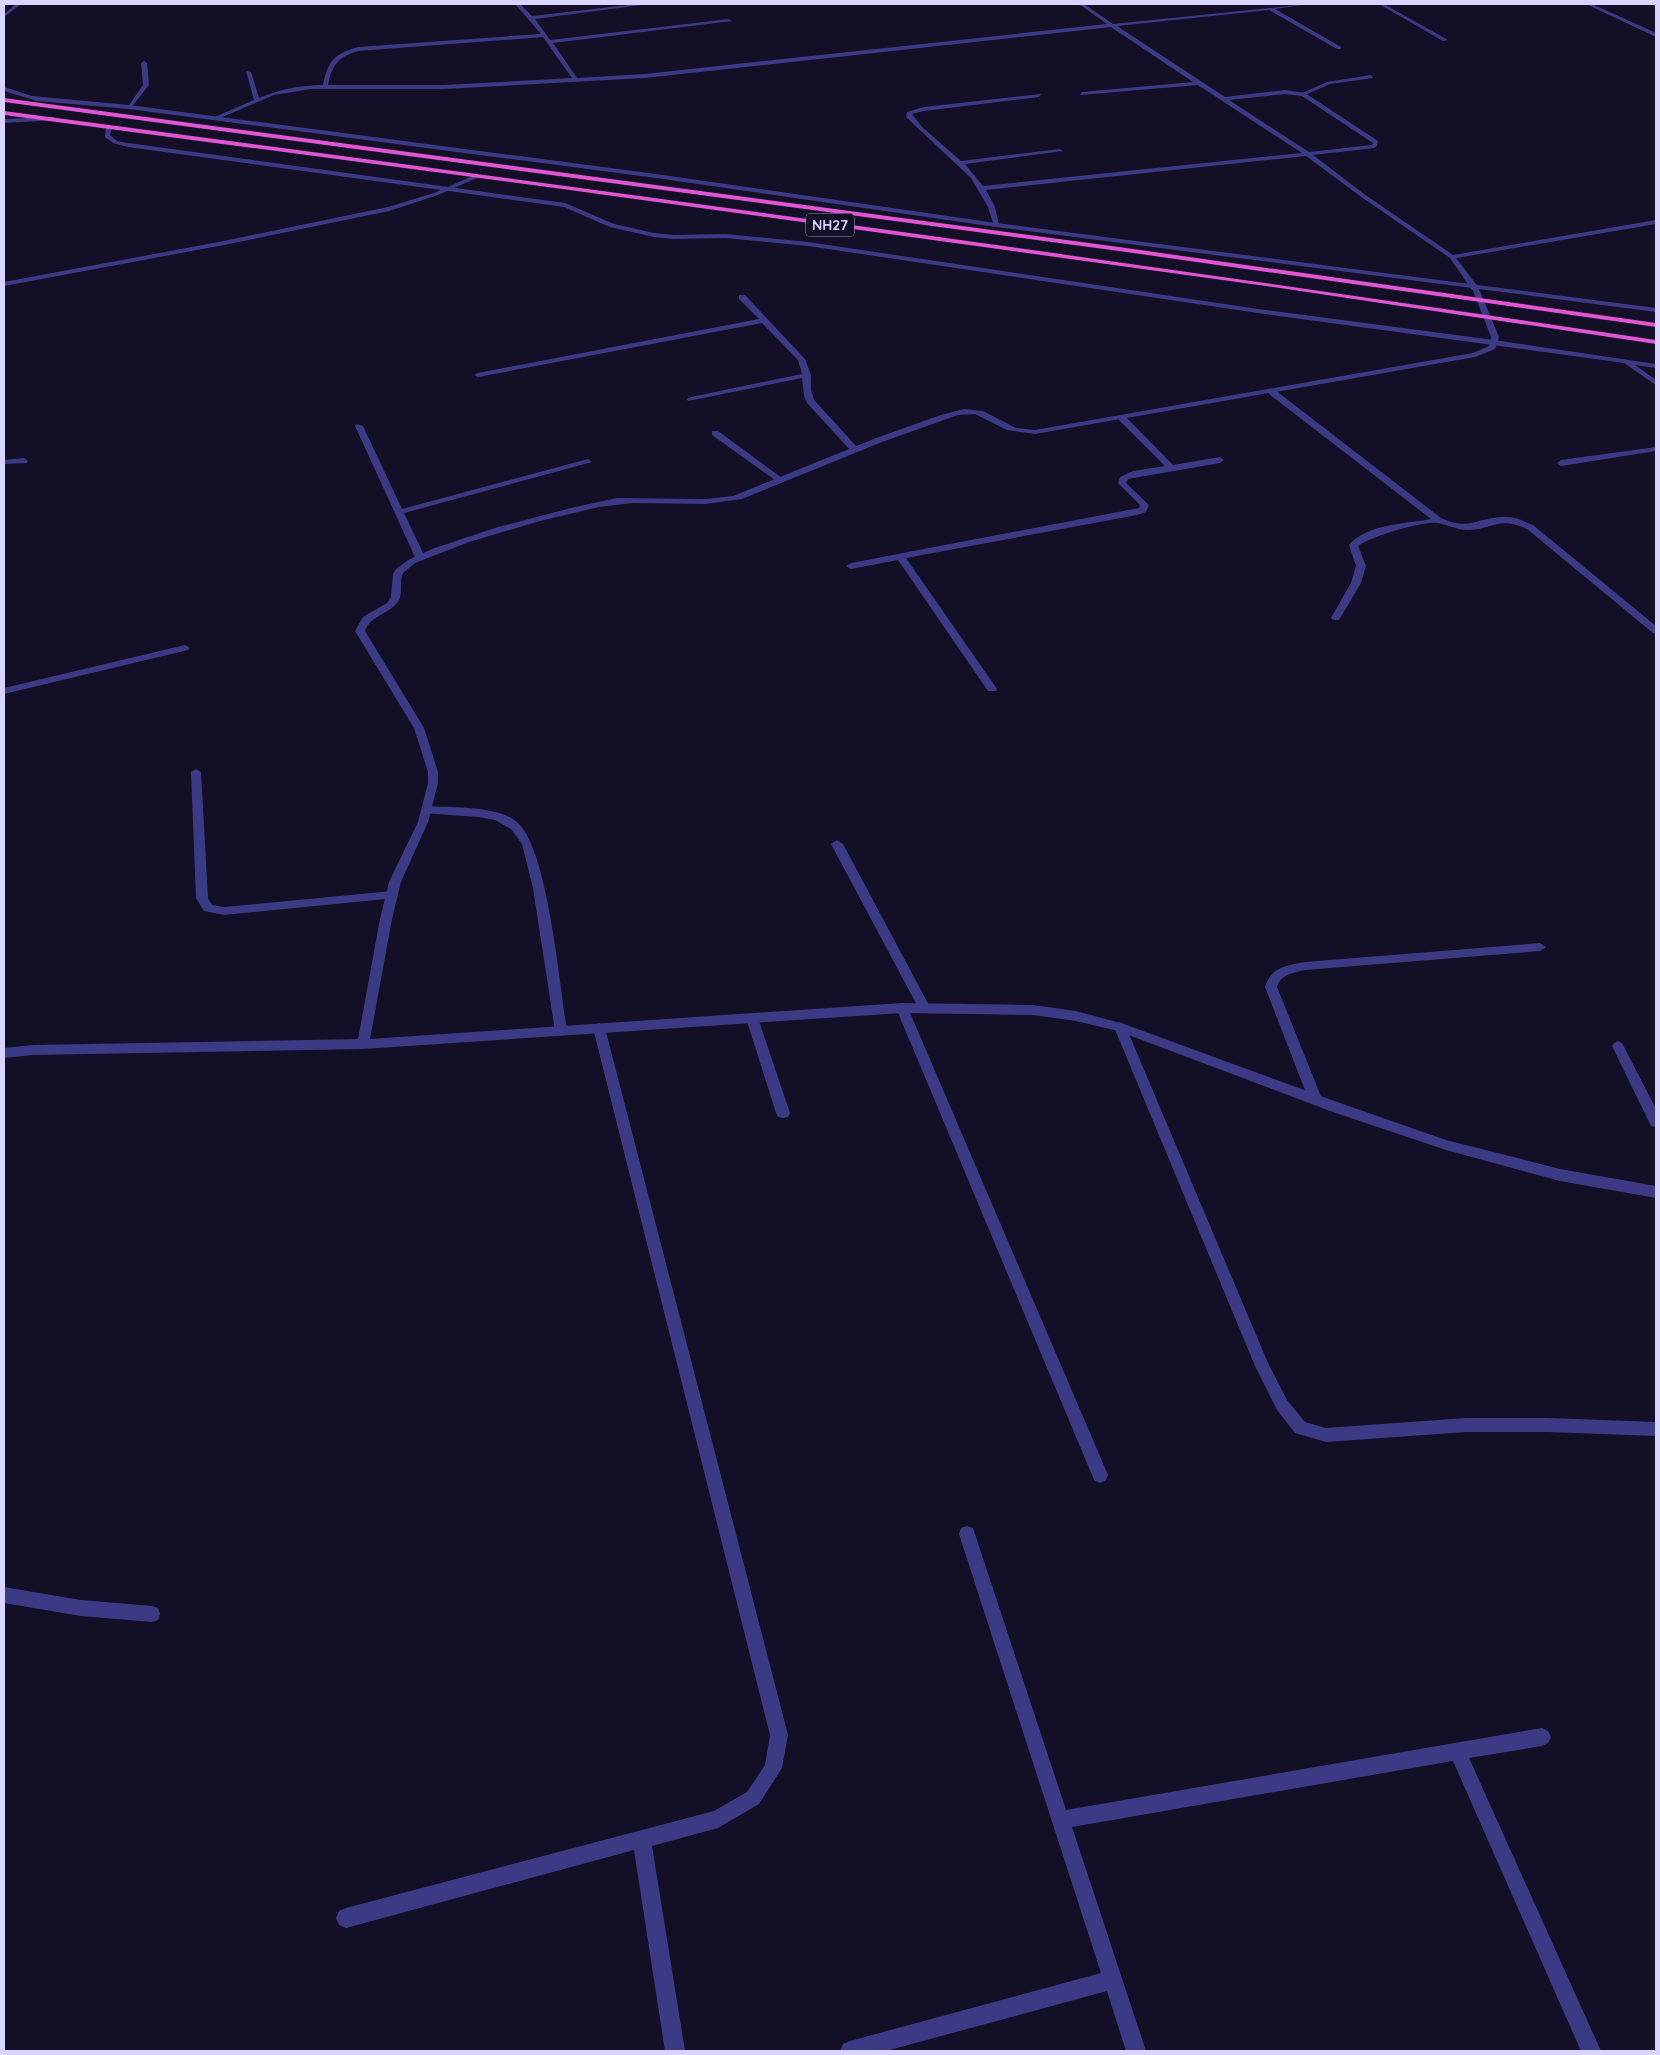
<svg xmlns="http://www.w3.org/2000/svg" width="1660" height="2055" font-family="Quicksand,sans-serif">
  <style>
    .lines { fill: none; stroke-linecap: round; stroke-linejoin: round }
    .service { fill: #3d3a85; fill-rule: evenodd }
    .minor { fill: #3d3a85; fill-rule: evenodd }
    .tertiary { fill: #3d3a85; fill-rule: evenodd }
    .trunk { fill: #e055d1; fill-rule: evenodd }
    .labels { text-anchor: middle; stroke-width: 5; stroke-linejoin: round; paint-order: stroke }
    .shield { fill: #130f26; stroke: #9e99be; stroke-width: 1 }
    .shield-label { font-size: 14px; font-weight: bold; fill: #d9d4ff }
  </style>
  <rect width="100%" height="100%" fill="#130f26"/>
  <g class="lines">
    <path class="service" d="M1371,75L1373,78L1330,84L1305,95L1300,94L1327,82Z"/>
    <path class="minor" d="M16,4H21L4,17V14Z
      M515,4H520L532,16L637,4H649L535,19L550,40L729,19L732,21L553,43L577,78L645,74L1107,24L1079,4H1084L1113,24L1309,4L1275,9L1341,47V49H1337L1269,10L1117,26L1225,97L1285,90L1305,93L1378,141L1377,146L1374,148L1313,155L1364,194L1453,255L1656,220V224L1456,258L1479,288L1475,290H1472L1450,258L1360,196L1306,156L986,190L995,207L999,225L994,226L988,207L971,178L906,117L907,112L924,107L1041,94L1039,97L924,111L912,114L922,127L961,161L1060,149L1063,151L965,164L983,186L1302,153L1198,85L1080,95L1082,92L1193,82L1111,27L645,78L444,89H311L274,95L215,120L210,119L254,100L246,71L251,72L259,98C278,90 301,85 323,85C328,61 334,54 358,47L541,34ZM543,37L572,78L444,85H328C332,65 338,57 358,51ZM1285,94L1302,96L1373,143L1372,145L1309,152L1229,100Z
      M1379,4H1384L1448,40L1443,41Z
      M1586,4H1592L1656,33V37Z
      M144,61L147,63L149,85L131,108H127L143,85L141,63Z
      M109,125L112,127L110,135L117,141L128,143L565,203L614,224L654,233L673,235L726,234L808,242L1258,309L1494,340L1656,364V368L1635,365L1656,380V385L1624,363L1258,313L808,246L726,238L673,239L654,237L610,227L564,207L128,147L113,143L105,137L106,127Z
      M739,295H745L805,359L811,375V390L814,400L858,448V452H852L807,403L804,396L802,378L688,401L687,399L691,397L802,374L798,360L762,323L478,377L474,375L478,373L759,319L739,299Z
      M1269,390H1275L1441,518C1470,531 1476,518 1503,517C1514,516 1523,521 1533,525L1656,626V634L1653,633L1527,529C1499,516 1494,529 1468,530C1456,530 1449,525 1438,523C1424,520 1369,537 1358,546L1366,566L1361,583L1339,620H1333L1331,618L1351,583L1356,566L1349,545C1367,524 1405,524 1431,519L1269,394Z
      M1119,416H1125L1173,465L1220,457L1224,460L1220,463L1128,479L1126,483L1149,505L1146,512L1137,515L906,558L997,689L996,691H988L898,560L851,569L846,566L851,563L1139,508L1140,505L1118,483L1120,477L1133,471L1165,466L1119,420Z
      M356,424L363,426L402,509L588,459L592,462L404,513L425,557L420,560L415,557L355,426Z
      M712,431H718L786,481L779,483L712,435Z
      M1656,447V451L1561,466L1557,463L1561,460Z
      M24,458L28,461L27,463L4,464V460Z
      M185,645L190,648L188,650L4,694V688Z
      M196,769L201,772L208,898L212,905L224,907L392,891L396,892L398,895L396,898L224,915L204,911L196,898L191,772Z
      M427,806C452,808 501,805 519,824C548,853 560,987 567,1031L565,1034H557L555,1031L533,888L522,844L511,829L495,820L478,817L423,813L422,810L423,807Z
      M837,840L843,844L931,1009L929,1012H921L919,1009L831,844Z
      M1540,943L1546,947L1540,951L1305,970C1293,973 1281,974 1277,987L1322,1099L1320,1103H1310L1265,987C1272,966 1286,966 1305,962Z
      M902,1003L906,1005L908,1008L1108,1475L1106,1480L1100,1483L1094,1480L1092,1475L896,1008L898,1005Z
      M752,1013L756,1015L758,1018L790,1113L788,1117L783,1118L778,1117L776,1113L746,1018L748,1015Z
      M1120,1022L1124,1024L1126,1027L1268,1363L1287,1400L1305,1422L1326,1428L1466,1418H1548L1656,1422V1436L1548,1432H1466L1326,1442L1295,1433L1277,1410L1255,1366L1114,1027L1116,1024Z
      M599,1023L603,1025L605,1028L788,1735L782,1768L759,1804L718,1828L652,1846L685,2051H665L634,1850L346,1928L339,1925L336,1918L339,1911L346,1908L714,1811L747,1792L765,1765L770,1735L593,1028L595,1025Z
      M1618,1041L1622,1043L1656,1109V1127L1651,1126L1612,1046L1614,1043Z
      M967,1526L973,1528L975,1534L1066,1810L1542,1728L1548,1731L1551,1737L1548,1743L1542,1746L1469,1758L1601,2051H1581L1453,1761L1072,1827L1146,2051H1126L1107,1991L886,2051H840L843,2044L850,2041L1101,1973L959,1534L961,1528Z
      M4,1587L81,1600L152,1606L158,1608L160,1614L158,1620L152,1622L81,1616L4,1603Z"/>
    <path class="tertiary" d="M4,87L32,96L129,105L656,174L996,223L1656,308V312L1479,289L1499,337L1495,349L1475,357L1035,434L1007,430L975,414L958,415L882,442L742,499L705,504L632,503L599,507L540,521L469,542L415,563L403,573C399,581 403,592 399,600C390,615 371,614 365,631L424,728L438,772V783L428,822L401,882L392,919L370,1039L902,1003L1033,1005L1076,1011L1124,1024L1340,1103L1446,1140L1560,1169L1656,1186V1198L1560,1181L1446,1150L1330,1111L1118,1031L1076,1021L1033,1015L902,1013L363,1049L32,1055L4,1058V1048L32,1045L358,1039L380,919L389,882L418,822L428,783V772L414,728L355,631L363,617L387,603L391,597L393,574L396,569L408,560L432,549L498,527L571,508L617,498L705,499L733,496L876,438L941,415L964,409L983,411L1016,428L1035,430L1473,353L1489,346L1491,337L1472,288L996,227L656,178L129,109L37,101L4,91Z
      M54,117L56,120L4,123V119Z
      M477,174L480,176L479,177L438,195L389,211L224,245L4,286V282L224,241L388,207L434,193Z"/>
    <path class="trunk" d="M4,98L1119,247L1656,323V327L1119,251L4,102Z
      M4,111C555,184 1106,258 1656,340V344L1266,286L555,188L4,115Z"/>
  </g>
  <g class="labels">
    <rect class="shield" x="806" y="213.5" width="48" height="23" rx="4"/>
    <g class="shield-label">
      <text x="830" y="230">NH27</text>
    </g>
  </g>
  <rect width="1660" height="2055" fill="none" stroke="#d9d4ff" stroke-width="10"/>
</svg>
